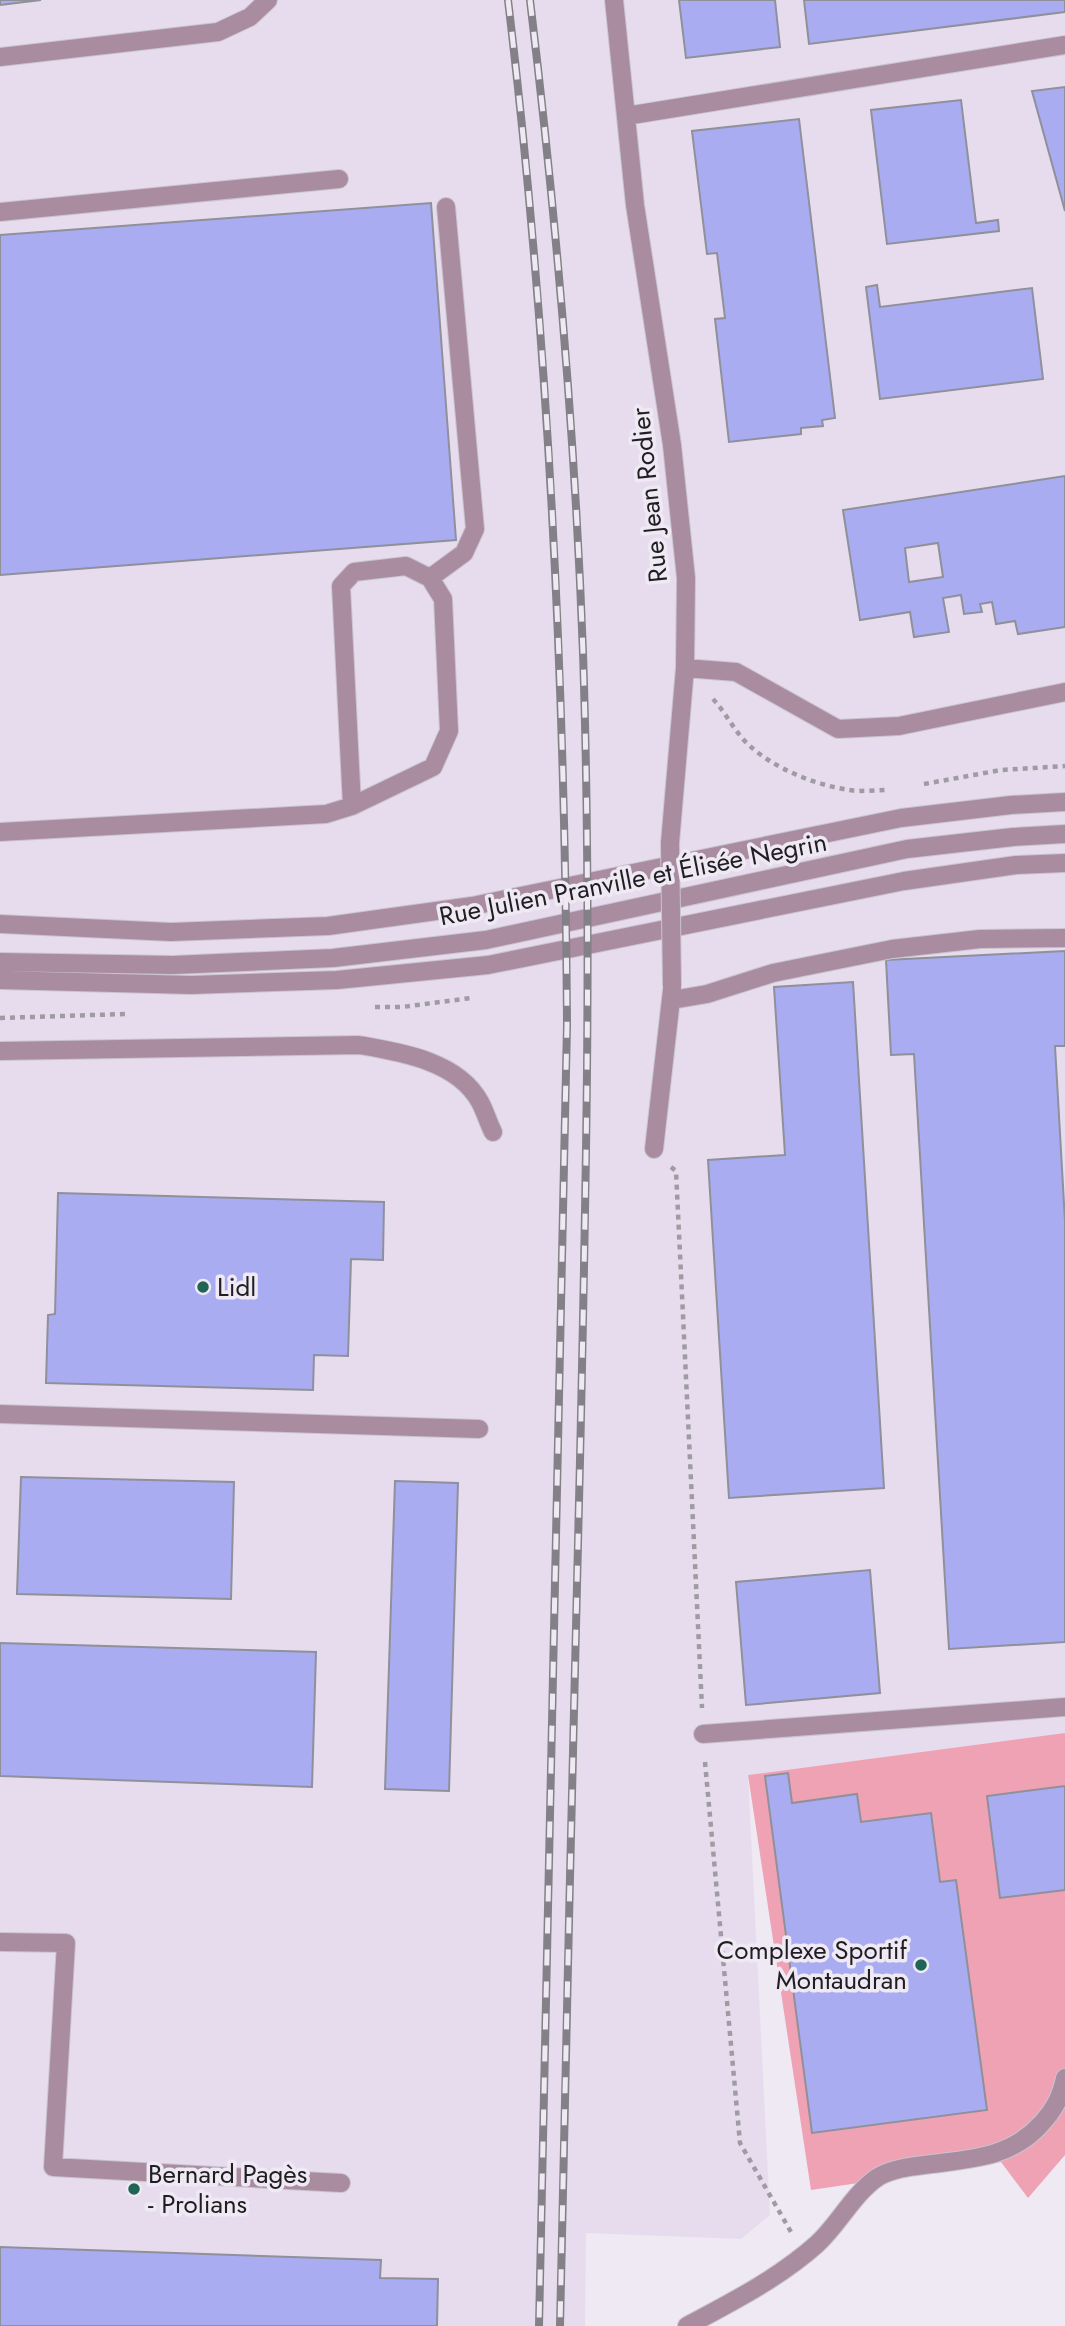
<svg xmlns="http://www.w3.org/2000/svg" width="1065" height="2326" font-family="Jost,sans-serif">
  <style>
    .built { fill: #e6dcee }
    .green { fill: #eea2b4 }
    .building { fill: #aaacf1; stroke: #8f909a; stroke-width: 2; fill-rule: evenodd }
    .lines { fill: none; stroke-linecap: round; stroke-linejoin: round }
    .minor-casing { stroke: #cac4ce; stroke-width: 20 }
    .path { stroke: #9f9ba3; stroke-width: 4.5; stroke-dasharray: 5 5; stroke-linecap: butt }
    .minor { stroke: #a98ca0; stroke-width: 18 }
    .rail-casing { stroke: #848087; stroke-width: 8 }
    .rail { stroke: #efe9f4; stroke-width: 5; stroke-dasharray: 16; stroke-linecap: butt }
    .minor-bridge-casing { stroke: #cac4ce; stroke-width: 20; stroke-linecap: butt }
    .minor-bridge { stroke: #a98ca0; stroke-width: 18 }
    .poi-dot { fill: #206456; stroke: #efe9f4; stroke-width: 2.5 }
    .labels { text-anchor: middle; stroke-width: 7; stroke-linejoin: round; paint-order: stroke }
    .street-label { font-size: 26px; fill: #201e22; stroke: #efe9f4 }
    .poi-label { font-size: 26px; fill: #201e22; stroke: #efe9f4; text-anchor: start }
  </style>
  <rect width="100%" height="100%" fill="#efe9f4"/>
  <path class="built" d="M0,0H1065V1734L748,1775L770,2215L741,2239L586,2233L585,2326H0Z"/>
  <path class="green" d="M1065,1733V2155L1028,2198L1001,2162L811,2190L748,1775Z"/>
  <path class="building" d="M0,0H41L0,5Z
    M679,0H775L780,47L686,58Z
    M804,0H1065V12L809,44Z
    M1065,87V211L1032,91Z
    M961,100L976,223L998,220L999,231L887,244L871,110Z
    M799,119L835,418L822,420L823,426L801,428V434L729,442L715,319L725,318L717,253L707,254L692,131Z
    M431,203L456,540L0,575V235Z
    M877,285L880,307L1032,288L1043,379L880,399L866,287Z
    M1065,476V627L1018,634L1015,621L996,624L992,602L980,604L982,612L964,614L961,595L943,598L949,632L914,637L910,612L860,620L843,510ZM938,543L943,577L909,582L905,548Z
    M1065,951V1046H1055L1065,1221V1642L949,1649L914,1054L891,1055L886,960Z
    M853,982L884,1488L729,1498L708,1160L785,1155L774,987Z
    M58,1193L384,1202L383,1260L351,1259L348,1356L314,1355L313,1390L46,1383L48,1315L55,1314Z
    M21,1477L234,1482L231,1599L17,1594Z
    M395,1481L458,1483L449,1791L385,1789Z
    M870,1570L880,1693L746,1705L736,1582Z
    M0,1643L316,1652L312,1787L0,1776Z
    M788,1773L792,1803L857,1794L861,1822L931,1813L940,1882L956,1880L987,2110L812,2133L765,1776Z
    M1065,1786V1890L1000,1898L987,1796Z
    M0,2247L381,2260L380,2278L438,2279L437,2326H0Z"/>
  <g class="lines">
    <g class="minor-casing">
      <path id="minor" d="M614,0L635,205L672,445L686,578L685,668L670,843
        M0,57L218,32L250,17L268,0
        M626,116L1065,45
        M0,212L339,179
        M430,578L464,553L475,529L446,207
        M685,668L736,672L838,729L899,726L1065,692
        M0,832L326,814L352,806L433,767L449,731L443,599L430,578L406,566L354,572L341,586L352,806
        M0,924L171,932L328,926L472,906L901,818L1011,805L1065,802
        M0,962L173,965L333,958L486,940L907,849L1013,837L1065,834
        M0,980L191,985L337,980L488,965L904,881L1016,865L1065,863
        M672,1000L707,994L773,973L892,949L980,939L1065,938
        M0,1051L359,1045C400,1052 458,1061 480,1102C485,1111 488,1122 493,1132
        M654,1149L672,990
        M0,1414L479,1429
        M703,1734L1065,1707
        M0,1942L66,1943L53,2167L341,2183
        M687,2326C732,2302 779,2278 817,2244C839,2224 853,2194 878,2177C892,2169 908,2167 924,2165C967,2159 1010,2159 1041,2124C1054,2110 1061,2097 1065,2078"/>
    </g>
    <path class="path" d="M713,699C727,714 735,733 750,746C775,769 816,785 849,790C861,792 875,790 887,790
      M924,784L1001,770L1065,766
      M375,1007H402L471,998
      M0,1018L125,1014
      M671,1167L676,1171L702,1708
      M705,1762L740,2143L791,2232"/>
    <use href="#minor" class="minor"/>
    <g class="rail-casing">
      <path id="rail" d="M508,0C549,341 565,682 567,1025L539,2326
        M530,0C556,216 575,435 583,653C592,922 586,1191 580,1460C573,1749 566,2037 560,2326"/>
    </g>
    <use href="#rail" class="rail"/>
    <g class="minor-bridge-casing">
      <path id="minor-bridge" d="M670,843L672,986"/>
    </g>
    <use href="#minor-bridge" class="minor-bridge"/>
  </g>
  <g class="poi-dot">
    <circle cx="203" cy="1287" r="7"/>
    <circle cx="921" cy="1965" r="7"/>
    <circle cx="134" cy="2189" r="7"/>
  </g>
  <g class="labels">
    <g class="street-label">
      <text transform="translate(649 495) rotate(-96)" y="9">Rue Jean Rodier</text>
      <text transform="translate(633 879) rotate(-11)" y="9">Rue Julien Pranville et Élisée Negrin</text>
    </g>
    <g class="poi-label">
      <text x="217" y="1296">Lidl</text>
      <text x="907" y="1959" text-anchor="end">Complexe Sportif<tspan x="907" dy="30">Montaudran</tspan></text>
      <text x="148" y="2183">Bernard Pagès<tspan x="148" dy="30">- Prolians</tspan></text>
    </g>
  </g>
</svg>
